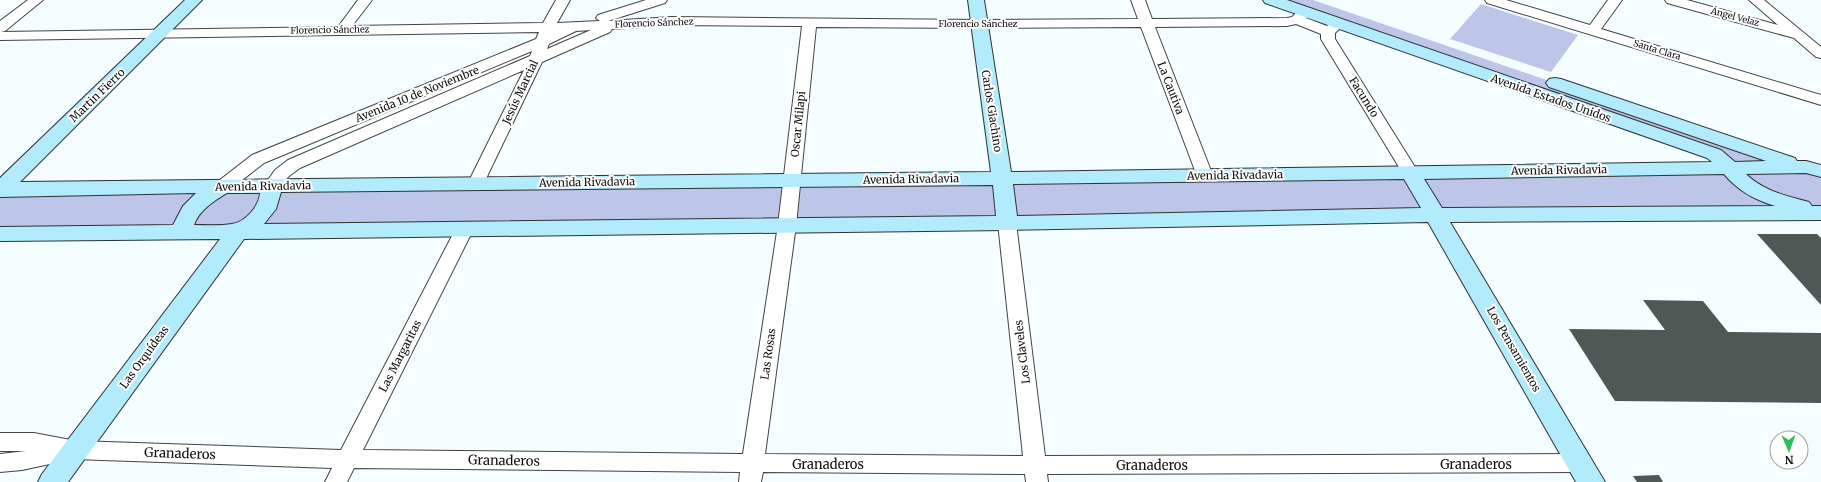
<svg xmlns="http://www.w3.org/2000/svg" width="1821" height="482" font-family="Merriweather,serif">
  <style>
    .green { fill: #bdc5e9 }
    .building { fill: #4d5955 }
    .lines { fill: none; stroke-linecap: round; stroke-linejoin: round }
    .street-casing { stroke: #434343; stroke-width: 2 }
    .secondary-casing { stroke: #323232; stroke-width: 2 }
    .street { fill: #fff; fill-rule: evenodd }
    .secondary { fill: #b1ebfc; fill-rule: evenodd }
    .labels { text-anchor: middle; stroke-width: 4; stroke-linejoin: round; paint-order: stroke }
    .far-street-label { font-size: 9px; fill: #101010; stroke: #fff }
    .street-label { font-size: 11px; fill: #101010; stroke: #fff }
    .near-street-label { font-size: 13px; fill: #101010; stroke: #fff }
  </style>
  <rect width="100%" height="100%" fill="#f4fdff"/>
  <path class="green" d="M1271,0H1313L1766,155L1821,171V213L0,234V189L1731,168L1723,159Z
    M1481,4L1578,35L1551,72L1450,39Z"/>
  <path class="building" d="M1757,234H1817L1821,238V305Z
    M1643,300L1703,301L1728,332L1821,333V403L1615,401L1569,329L1665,330Z
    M1659,475L1663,482H1637L1633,476Z"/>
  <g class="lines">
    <g class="street-casing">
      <path id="street" d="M28,0H43L5,31L1,32L338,27L358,0H372L352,26L543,23L556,0H570L557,23L600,21L596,18L598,15L646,0H667L665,3L608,21L672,17L979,20L1138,19L1131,0H1145L1152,19L1287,18L1292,17L1300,9H1310L1312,12L1306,18L1327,26C1332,22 1336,19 1343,21L1345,24L1335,33V39L1418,172L1416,176L1410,177L1404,176L1402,172L1321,39V34L1296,24L1287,26L1155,27L1213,176L1211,180L1205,181L1199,180L1197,176L1141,27L979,28L816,27L796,225L765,454L1023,456L998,223L1001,219L1007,217L1013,219L1016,223L1045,456L1580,454L1588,456L1591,463L1588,470L1580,472L1047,474L1048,482H1026L1025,474L763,472L761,482H739L740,472L354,468L347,482H325L332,468L73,459L22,470L0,472V454L26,451H0V433H34L76,441L341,450L455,230L458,226L464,224L470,226L473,230L363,450L743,454L778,225L802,26L672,25L612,29L610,32L542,62L482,187L476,188L470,187L468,183L524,70L300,168C296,171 291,174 287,178C279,186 278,194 265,191L263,187L275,170L288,160L530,56L532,51L264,163L228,191L222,192L216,191L214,187L216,183L252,155L536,39L539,32L0,40V21ZM591,30L547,49L549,44L576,31Z
        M1485,0H1506L1590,25L1608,0H1622L1601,29L1821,95V105L1487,3Z
        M1665,0H1687L1778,25L1749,0H1764L1821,47V58L1816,57L1794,38L1667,3Z"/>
    </g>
    <g class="secondary-casing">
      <path id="secondary" d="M185,0H202L20,182L991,172L968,0H984L1011,172L1712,162L1707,158L1265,3L1263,0H1287L1721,150L1735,162L1766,161L1549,87L1546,83L1549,79L1555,78L1561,79L1795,158L1797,161H1806L1821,165V177L1806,173L1746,174C1763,191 1787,196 1809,202L1812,206H1821V220L1450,222L1605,482H1576L1428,222L1007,230L244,239L68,482H38L42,474L220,239L0,241V227L173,225L183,206L196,193L0,197V178ZM1724,174C1738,191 1755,200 1775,206L1442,208L1424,179ZM1404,179L1421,208L1017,216L1013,184ZM993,185L996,216L264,224L276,209L281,192ZM227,193H260C259,206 246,222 232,224C220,226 206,225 194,225C199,210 214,201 227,193Z"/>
    </g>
    <use href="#street" class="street"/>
    <use href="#secondary" class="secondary"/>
  </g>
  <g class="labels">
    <g class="far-street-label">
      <text transform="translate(1735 17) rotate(15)" y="3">Ángel Velaz</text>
      <text transform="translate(654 23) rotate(-2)" y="3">Florencio Sánchez</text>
      <text x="978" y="27">Florencio Sánchez</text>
      <text transform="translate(330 30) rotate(-1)" y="3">Florencio Sánchez</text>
      <text transform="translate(1657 50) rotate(17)" y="3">Santa Clara</text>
    </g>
    <g class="street-label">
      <text transform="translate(1171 88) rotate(69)" y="4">La Cautiva</text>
      <text transform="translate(520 92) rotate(-65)" y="4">Jesús Marcial</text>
      <text transform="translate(417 94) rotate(-22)" y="4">Avenida 10 de Noviembre</text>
      <text transform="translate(97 95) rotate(-44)" y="4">Martin Fierro</text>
      <text transform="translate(1364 97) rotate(58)" y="4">Facundo</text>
      <text transform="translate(1551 98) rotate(19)" y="4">Avenida Estados Unidos</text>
      <text transform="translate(992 111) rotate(81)" y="4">Carlos Giachino</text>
      <text transform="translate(798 124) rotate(-84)" y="4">Oscar Milapi</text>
      <text transform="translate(1559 170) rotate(-1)" y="4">Avenida Rivadavia</text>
      <text transform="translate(1235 175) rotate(-1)" y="4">Avenida Rivadavia</text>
      <text transform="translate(911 179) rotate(-1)" y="4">Avenida Rivadavia</text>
      <text transform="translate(587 182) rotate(-1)" y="4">Avenida Rivadavia</text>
      <text transform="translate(263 186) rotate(-1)" y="4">Avenida Rivadavia</text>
      <text transform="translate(1514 349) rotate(60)" y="4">Los Pensamientos</text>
      <text transform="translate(1022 352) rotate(-97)" y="4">Los Claveles</text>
      <text transform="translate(768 354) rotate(-82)" y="4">Las Rosas</text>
      <text transform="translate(400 356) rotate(-63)" y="4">Las Margaritas</text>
      <text transform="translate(144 357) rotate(-54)" y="4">Las Orquídeas</text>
    </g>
    <g class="near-street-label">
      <text transform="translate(180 453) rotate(2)" y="5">Granaderos</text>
      <text transform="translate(504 460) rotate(1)" y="5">Granaderos</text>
      <text x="828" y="469">Granaderos</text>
      <text x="1476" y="469">Granaderos</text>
      <text x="1152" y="470">Granaderos</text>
    </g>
  </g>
  <g transform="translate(1789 450) rotate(178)"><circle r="19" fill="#ffffff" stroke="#9f9f9f"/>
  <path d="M0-3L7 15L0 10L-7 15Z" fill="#2bbd57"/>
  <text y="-6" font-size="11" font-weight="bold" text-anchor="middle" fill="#101010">N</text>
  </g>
</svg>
